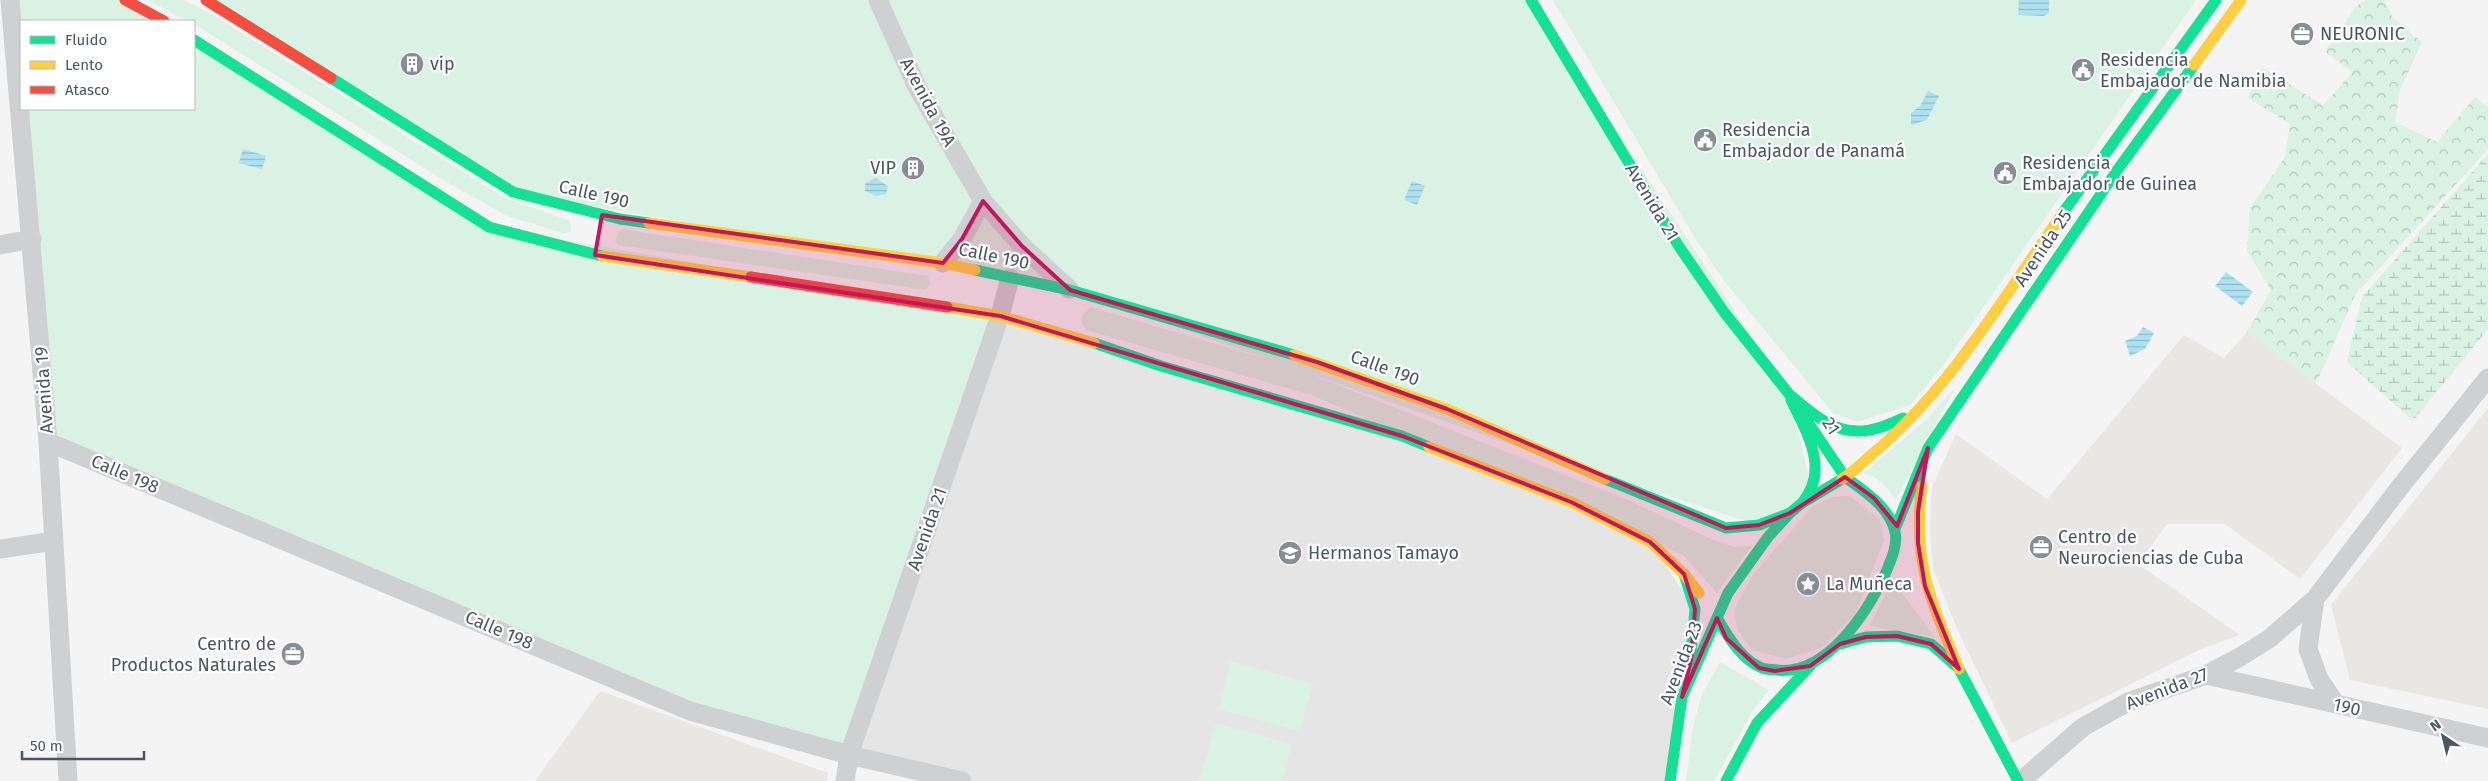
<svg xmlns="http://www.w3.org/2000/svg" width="2488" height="781" font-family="'Fira Sans',sans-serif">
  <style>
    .commercial { fill: #e8e7e3 }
    .education { fill: #e6e5e6 }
    .grass { fill: #d9f2e3 }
    .forest { fill: url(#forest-crowns) }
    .wetland { fill: url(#wetland-marsh) }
    .water { fill: url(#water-rules) }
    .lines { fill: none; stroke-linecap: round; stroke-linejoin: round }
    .street { stroke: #ced0d2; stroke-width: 19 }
    .fast { stroke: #16e098; stroke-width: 11 }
    .slow { stroke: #ffcf43; stroke-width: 11 }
    .jam { stroke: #f24e42; stroke-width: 11 }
    .marked { fill: #c2185b; fill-opacity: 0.2; stroke: #c2185b; stroke-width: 4; stroke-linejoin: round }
    .labels { text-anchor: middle; stroke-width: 4.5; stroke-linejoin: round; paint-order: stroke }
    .poi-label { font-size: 18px; fill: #4a5661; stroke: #fff; text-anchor: start }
    .street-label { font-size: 18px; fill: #4a5661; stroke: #fff }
  </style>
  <defs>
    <pattern id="forest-crowns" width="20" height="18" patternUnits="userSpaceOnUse" patternTransform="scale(1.25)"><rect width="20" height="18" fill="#d9f2e3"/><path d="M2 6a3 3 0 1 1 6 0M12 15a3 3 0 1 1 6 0" fill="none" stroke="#b2c7bb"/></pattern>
    <pattern id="wetland-marsh" width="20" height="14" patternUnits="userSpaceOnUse" patternTransform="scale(1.25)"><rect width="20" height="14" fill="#d9f2e3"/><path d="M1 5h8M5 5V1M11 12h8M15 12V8" fill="none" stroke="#b2c7bb"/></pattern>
    <pattern id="water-rules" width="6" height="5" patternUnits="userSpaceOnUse" patternTransform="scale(1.25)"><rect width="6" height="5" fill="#aee2f0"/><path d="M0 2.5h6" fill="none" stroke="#90bac6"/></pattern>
  </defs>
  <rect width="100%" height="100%" fill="#f4f4f4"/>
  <path class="commercial" d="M2247,332L2402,448L2300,579L2225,524H2167L2138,564L2240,635L2199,650L2012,743L1958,631L1933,569L1930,529L1932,487L1956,434L2047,499L2184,335L2224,358Z
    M2488,408V709L2350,680L2331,605Z
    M600,691L828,773L827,781H535Z"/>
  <path class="education" d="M1000,316L1402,436L1650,542L1695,609L1670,781H962L849,755Z"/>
  <path class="grass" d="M10,0H125L164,21H21V109H194V40L489,227L1000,316L849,755L690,711L48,442Z
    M147,0H184L213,15L503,197L570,221L571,231L565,234L505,215L445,181L194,24V21H188Z
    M206,0H1531L1789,394L1812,491L1759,525L1579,468L1070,290L513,192Z
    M1553,0H2196L1944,364L1910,405L1857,422L1833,413L1725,282L1695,238Z
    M621,229L928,276L930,283L926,290L618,245L615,240Z
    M1090,307L1287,365L1628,500L1711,539L1734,547L1752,546L1717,593L1683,555L1311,395L1086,330L1081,321L1083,314Z
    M1955,388L1896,500C1887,487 1879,478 1864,473L1926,420Z
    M1850,496L1880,520L1884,540L1856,613L1823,647L1787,659L1752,650L1737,629L1734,610L1752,576L1813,506L1833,497Z
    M1893,581L1935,637L1869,626Z
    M1231,661L1313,684L1300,731L1218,709Z
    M1720,662L1769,690L1752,712L1714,781H1686L1693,727L1702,694Z
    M1216,723L1292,744L1282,781H1199Z"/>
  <path class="forest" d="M2366,0H2384L2393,18L2422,42L2400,90L2395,122L2437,142L2475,97L2488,107V149L2355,295L2316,384L2247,332L2271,290L2247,251L2250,208L2285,157L2290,124L2248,98L2262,67L2323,105L2353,72L2325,52L2356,6Z"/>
  <path class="wetland" d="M2488,154V329L2413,421L2347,362L2362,297Z"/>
  <path class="water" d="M2019,0H2049V13L2044,16L2018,15Z
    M1928,91L1939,96L1927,120L1911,125V113L1920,106Z
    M243,149L266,156L262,169L239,163Z
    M876,178L888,186L886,194L876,196L865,191V183Z
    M1412,181L1425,186L1417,205L1404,200Z
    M2226,272L2253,292L2242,306L2215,286Z
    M2143,327L2154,333L2145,349L2130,356L2125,341L2137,336Z"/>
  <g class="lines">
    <path class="street" d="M10,0L48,442L68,781
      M878,0L917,87L983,201L1022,246L1069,289
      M0,245L32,239
      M943,263L962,239L983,201
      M48,442L690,711L849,755L962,781
      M0,549L54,541
      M2315,599L2308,649L2319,679L2336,704
      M2206,675L2488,738
      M845,781L849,755L1000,316L1010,278
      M2021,781L2083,727L2128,702L2206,675L2240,657L2269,639L2315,599L2400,487L2488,378"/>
    <path class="fast" d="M1531,0L1678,245L1724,312L1789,394L1845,477
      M194,40L489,227L602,256
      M331,78L513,192L620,219L649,223
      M2062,214L2216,0
      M975,270L1070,290L1294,355
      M1094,343L1161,366L1402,436L1429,447
      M1789,394C1830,429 1851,444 1903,418
      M1791,400C1807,433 1830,470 1802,503
      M1605,479L1726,528L1759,525L1790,513
      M1895,529L1928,448L2118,169L2194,65
      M1684,574L1695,609L1690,662
      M1717,618C1729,637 1740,659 1762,668C1766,670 1772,669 1777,670C1827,676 1868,611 1886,572C1891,560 1898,545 1895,532C1890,507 1864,491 1845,477
      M1840,644L1866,637L1897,636L1931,644L1956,666
      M1959,669L2018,781
      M1670,781L1682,697L1728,593L1768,537L1790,513L1802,503L1842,479
      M1726,781L1757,723L1810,666"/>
    <path class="slow" d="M2194,65L2241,0
      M649,223L943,263L975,270
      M602,256L751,277
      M947,307L1000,316L1094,343
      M1294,355L1447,409L1605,479
      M1429,447L1571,502L1650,542L1684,574L1699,593
      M1842,479C1853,472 1862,463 1871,455C1950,389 2004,297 2062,214
      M1922,486C1912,562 1931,601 1959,669"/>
    <path class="jam" d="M125,0L164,21
      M206,0L331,78
      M751,277L947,307"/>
  </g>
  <path class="marked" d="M983,201L1022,246L1070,290L1317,362L1447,409L1726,528L1759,525L1790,513L1845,477L1874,498L1897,526L1928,448L1918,512V543L1925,586L1959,669L1931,644L1897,636L1866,637L1840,644L1810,666L1775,671L1759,668L1726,638L1717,618L1682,697L1691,659L1695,609L1684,574L1650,542L1571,502L1402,436L1000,316L595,255L602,215L943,263L962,239Z"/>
  <defs>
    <g id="office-disc" transform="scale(1.25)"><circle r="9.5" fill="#868d94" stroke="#fff"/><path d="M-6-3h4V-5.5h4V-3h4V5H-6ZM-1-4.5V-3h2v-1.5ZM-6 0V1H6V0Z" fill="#fff"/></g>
    <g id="building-disc" transform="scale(1.25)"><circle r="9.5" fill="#868d94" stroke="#fff"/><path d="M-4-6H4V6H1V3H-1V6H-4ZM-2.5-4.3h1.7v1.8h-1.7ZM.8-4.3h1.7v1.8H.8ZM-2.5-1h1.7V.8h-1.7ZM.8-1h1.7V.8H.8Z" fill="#fff"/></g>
    <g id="civic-disc" transform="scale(1.25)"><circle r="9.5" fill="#868d94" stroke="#fff"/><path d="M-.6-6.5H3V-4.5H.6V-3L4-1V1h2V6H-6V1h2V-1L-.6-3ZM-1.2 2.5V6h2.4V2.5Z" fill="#fff"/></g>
    <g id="university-disc" transform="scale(1.25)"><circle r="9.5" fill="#868d94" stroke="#fff"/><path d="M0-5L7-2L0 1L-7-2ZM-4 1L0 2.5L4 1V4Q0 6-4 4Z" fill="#fff"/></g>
    <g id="sight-disc" transform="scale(1.25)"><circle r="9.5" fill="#868d94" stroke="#fff"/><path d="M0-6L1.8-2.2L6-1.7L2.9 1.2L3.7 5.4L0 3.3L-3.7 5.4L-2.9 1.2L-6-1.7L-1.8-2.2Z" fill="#fff"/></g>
  </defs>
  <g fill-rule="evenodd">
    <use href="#office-disc" x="2302" y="34"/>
    <use href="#building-disc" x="412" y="64"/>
    <use href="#civic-disc" x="2083" y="70"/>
    <use href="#civic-disc" x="1705" y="140"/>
    <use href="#building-disc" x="913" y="168"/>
    <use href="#civic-disc" x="2005" y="173"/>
    <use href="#office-disc" x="2041" y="547"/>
    <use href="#university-disc" x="1290" y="553"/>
    <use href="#sight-disc" x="1808" y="584"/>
    <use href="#office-disc" x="293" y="654"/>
  </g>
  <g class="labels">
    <g class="poi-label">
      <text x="2320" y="40">NEURONIC</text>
      <text x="2100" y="66">Residencia<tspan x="2100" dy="21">Embajador de Namibia</tspan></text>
      <text x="430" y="70">vip</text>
      <text x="1722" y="136">Residencia<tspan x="1722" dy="21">Embajador de Panamá</tspan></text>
      <text x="2022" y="169">Residencia<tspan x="2022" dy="21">Embajador de Guinea</tspan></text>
      <text x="896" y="174" text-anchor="end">VIP</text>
      <text x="2058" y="543">Centro de<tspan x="2058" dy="21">Neurociencias de Cuba</tspan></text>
      <text x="1308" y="559">Hermanos Tamayo</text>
      <text x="1826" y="590">La Muñeca</text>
      <text x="276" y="650" text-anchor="end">Centro de<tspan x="276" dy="21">Productos Naturales</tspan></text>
    </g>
    <g class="street-label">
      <text transform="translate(928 102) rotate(62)" y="6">Avenida 19A</text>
      <text transform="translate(594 194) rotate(13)" y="6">Calle 190</text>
      <text transform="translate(1652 202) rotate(59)" y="6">Avenida 21</text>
      <text transform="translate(2043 248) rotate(-56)" y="6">Avenida 25</text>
      <text transform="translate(994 256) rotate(12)" y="6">Calle 190</text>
      <text transform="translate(1385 368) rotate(20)" y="6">Calle 190</text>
      <text transform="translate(44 390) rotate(-94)" y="6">Avenida 19</text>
      <text transform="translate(1831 426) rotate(56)" y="6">21</text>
      <text transform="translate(125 474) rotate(23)" y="6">Calle 198</text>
      <text transform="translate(927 529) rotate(-71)" y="6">Avenida 21</text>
      <text transform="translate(499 630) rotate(23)" y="6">Calle 198</text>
      <text transform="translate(1681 663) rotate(-69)" y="6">Avenida 23</text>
      <text transform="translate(2167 689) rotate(-21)" y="6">Avenida 27</text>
      <text transform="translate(2347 707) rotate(13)" y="6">190</text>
    </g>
  </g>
  <rect x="20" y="20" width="175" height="90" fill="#ffffff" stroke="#b7bbc0"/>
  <rect x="30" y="36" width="25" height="8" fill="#16e098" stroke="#b7bbc0"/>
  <text x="65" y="45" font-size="15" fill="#4a5661">Fluido</text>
  <rect x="30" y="61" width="25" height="8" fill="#ffcf43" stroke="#b7bbc0"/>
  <text x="65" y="70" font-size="15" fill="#4a5661">Lento</text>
  <rect x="30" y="86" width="25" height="8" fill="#f24e42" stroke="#b7bbc0"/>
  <text x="65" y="95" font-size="15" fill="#4a5661">Atasco</text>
  <g transform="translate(2443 736) rotate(325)" stroke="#ffffff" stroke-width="4" paint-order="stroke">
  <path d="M0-4L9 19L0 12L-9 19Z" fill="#4a5661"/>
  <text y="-8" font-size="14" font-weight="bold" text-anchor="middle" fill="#4a5661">N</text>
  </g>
  <path d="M22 751v8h122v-8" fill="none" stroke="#4a5661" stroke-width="2.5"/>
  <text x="30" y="751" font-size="15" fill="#4a5661" stroke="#ffffff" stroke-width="4" paint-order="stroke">50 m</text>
</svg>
